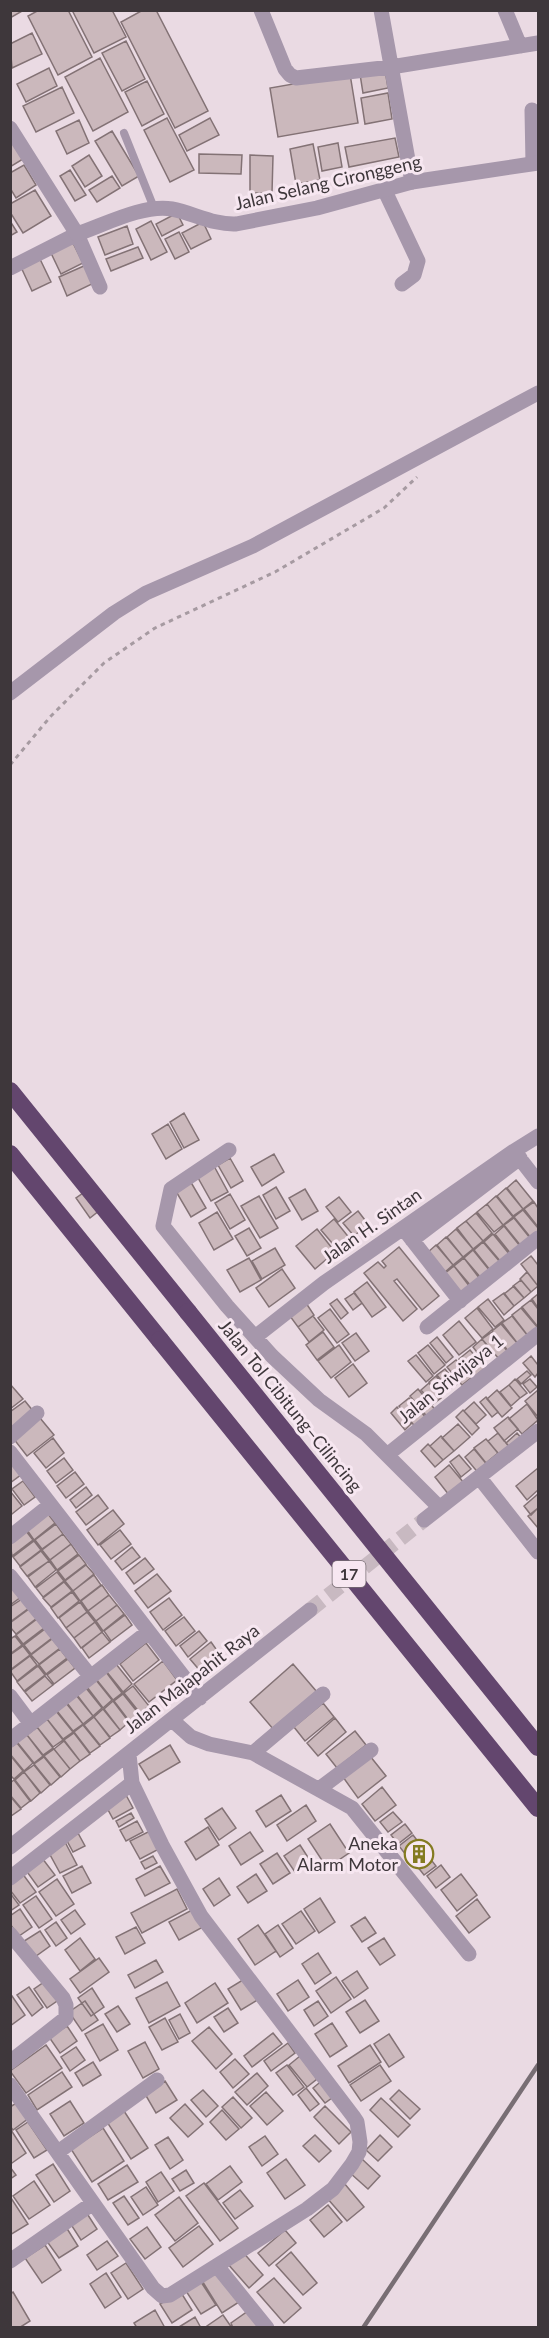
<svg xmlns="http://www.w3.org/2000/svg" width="549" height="2338" font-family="Lato,sans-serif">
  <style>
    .building { fill: #cbb8bc; stroke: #837275; stroke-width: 1.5 }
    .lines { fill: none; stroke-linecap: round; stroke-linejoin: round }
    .minor-tunnel { stroke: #c8b9c1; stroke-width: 15; stroke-dasharray: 15 8; stroke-linecap: butt }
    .path { stroke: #a69aa1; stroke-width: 3; stroke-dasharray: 4.5 4.5; stroke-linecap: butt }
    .service { stroke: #a697ab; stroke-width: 8 }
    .minor { stroke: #a697ab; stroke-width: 15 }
    .tertiary { stroke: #a697ab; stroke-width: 15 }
    .motorway { stroke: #63466e; stroke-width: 18 }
    .rail { stroke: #786e74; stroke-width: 4.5 }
    .motorway-bridge { stroke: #63466e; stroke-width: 18 }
    .labels { text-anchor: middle; stroke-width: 6; stroke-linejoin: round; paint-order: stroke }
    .shield { fill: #f7e7f1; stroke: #766c72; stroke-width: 1.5 }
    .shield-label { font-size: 16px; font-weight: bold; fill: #3e373b }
    .street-label { font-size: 18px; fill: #3e373b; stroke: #f7e7f1 }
    .poi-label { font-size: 18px; fill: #3e373b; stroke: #f7e7f1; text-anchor: end }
  </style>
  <rect width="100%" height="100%" fill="#eadae3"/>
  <path class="building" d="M10,10H24L10,18Z
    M39,10H68L92,57L58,75L28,16Z
    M72,10H112L126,37L94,53Z
    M143,10H156L208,111L175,128L121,22Z
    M32,33L42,54L12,68L10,44Z
    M126,41L145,79L122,91L102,53Z
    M100,58L128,112L93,131L65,77Z
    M49,68L57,86L26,102L17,84Z
    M385,70L388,88L363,93L360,74Z
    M350,74L358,123L278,137L270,88Z
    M147,81L164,114L142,126L125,92Z
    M62,87L74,113L36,132L23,106Z
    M388,93L392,119L365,124L361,98Z
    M167,118L194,170L170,182L144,130Z
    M210,118L219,135L187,151L179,135Z
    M79,120L89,143L67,154L56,131Z
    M112,131L139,176L122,186L95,141Z
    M10,138L23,159L10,167Z
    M395,138L399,157L349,167L345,147Z
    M338,143L342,167L322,171L318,147Z
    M313,144L320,180L296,184L290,149Z
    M199,154L242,155L241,174L199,173Z
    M89,155L102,176L85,187L72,166Z
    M250,155L273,156L272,193H250Z
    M24,165L36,185L16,198L10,188V173Z
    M70,170L86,195L75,201L60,176Z
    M112,176L120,188L97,202L89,190Z
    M35,190L51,216L23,233L10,212V204Z
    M177,213L183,225L162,236L156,224Z
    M10,221L17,232L10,236Z
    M151,221L167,252L151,260L136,229Z
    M203,222L211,239L191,249L182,233Z
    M127,226L133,244L105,255L98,237Z
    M179,232L189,252L175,259L165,239Z
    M72,241L83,263L61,274L50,251Z
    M138,247L143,258L111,271L106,259Z
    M39,257L51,282L32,291L20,265Z
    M86,265L94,283L67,296L59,277Z
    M184,1113L199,1140L184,1148L170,1122Z
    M168,1124L182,1149L166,1159L152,1134Z
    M274,1154L284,1172L262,1186L251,1167Z
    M230,1158L243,1181L231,1188L218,1165Z
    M214,1166L228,1192L211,1201L197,1176Z
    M189,1179L206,1208L191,1217L174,1188Z
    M516,1180L533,1201L523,1209L507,1188Z
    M276,1187L290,1211L276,1219L263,1195Z
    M506,1188L523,1209L513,1216L497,1196Z
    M305,1189L318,1211L302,1220L289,1198Z
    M86,1191L100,1210L90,1218L76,1198Z
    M230,1194L245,1220L230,1229L215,1203Z
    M259,1196L278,1228L260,1238L241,1206Z
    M496,1196L513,1217L503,1225L487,1204Z
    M339,1197L351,1212L338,1222L326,1207Z
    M534,1202L538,1208V1227L524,1209Z
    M487,1204L503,1225L494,1232L477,1212Z
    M523,1210L538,1228V1231L531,1238L514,1217Z
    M358,1211L368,1224L354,1236L343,1223Z
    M217,1212L233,1239L214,1250L199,1223Z
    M476,1213L492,1233L483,1241L466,1221Z
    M514,1218L530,1238L521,1246L504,1225Z
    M334,1219L351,1240L338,1250L321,1230Z
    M466,1221L483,1241L473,1249L457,1228Z
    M504,1226L520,1246L511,1254L495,1234Z
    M249,1228L261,1248L247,1256L235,1236Z
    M317,1229L335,1252L315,1269L296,1246Z
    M456,1229L473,1249L463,1257L447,1237Z
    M493,1234L510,1255L501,1262L484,1242Z
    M446,1237L463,1257L453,1265L437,1245Z
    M483,1242L500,1262L490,1270L474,1250Z
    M436,1245L453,1265L444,1273L427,1253Z
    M399,1247L439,1296L422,1310L397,1279L394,1281L417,1309L403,1321L364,1273L378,1262L384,1268L386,1266L382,1261Z
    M275,1248L285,1265L262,1279L252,1261Z
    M473,1250L490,1271L481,1278L464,1258Z
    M531,1256L538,1265V1286L521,1264Z
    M249,1258L261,1280L240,1292L227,1270Z
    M464,1258L480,1279L471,1286L454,1266Z
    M454,1266L470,1287L461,1294L444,1274Z
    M282,1269L295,1288L269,1307L256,1288Z
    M527,1272L538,1286L531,1292L520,1279Z
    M521,1280L531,1292L524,1298L513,1286Z
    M367,1282L386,1307L372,1317L354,1292Z
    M514,1286L524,1298L514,1306L504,1294Z
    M354,1293L362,1303L353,1310L345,1299Z
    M504,1293L514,1306L504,1315L493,1301Z
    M538,1294V1308L532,1299Z
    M337,1299L348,1313L341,1319L330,1304Z
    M488,1299L504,1320L495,1327L478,1307Z
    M304,1300L314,1315L298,1327L287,1312Z
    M531,1300L538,1309V1327L522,1307Z
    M477,1308L493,1329L482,1338L465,1318Z
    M521,1308L538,1328L528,1336L512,1315Z
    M330,1309L349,1334L337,1343L318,1318Z
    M313,1316L324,1330L309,1342L298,1327Z
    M512,1316L528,1336L518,1344L502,1323Z
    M459,1321L476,1342L459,1355L443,1335Z
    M501,1324L518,1344L509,1352L492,1331Z
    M323,1332L334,1347L317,1360L306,1345Z
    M492,1332L508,1352L499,1359L482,1339Z
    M356,1333L369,1351L355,1361L342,1343Z
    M437,1337L453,1357L446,1363L430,1343Z
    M482,1339L492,1352L483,1360L473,1347Z
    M339,1345L351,1362L331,1378L318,1361Z
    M428,1345L445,1365L434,1374L418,1353Z
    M470,1350L485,1368L474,1377L459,1359Z
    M416,1355L433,1376L426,1382L408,1361Z
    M531,1356L538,1365V1373L535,1377L523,1363Z
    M456,1360L471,1378L462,1385L447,1367Z
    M353,1364L367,1383L349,1397L335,1378Z
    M445,1369L457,1384L449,1390L437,1375Z
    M527,1371L531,1375L521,1384L517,1379Z
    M436,1376L446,1388L439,1394L429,1382Z
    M515,1379L527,1393L520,1398L509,1385Z
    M530,1379L537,1387L530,1393L523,1384Z
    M429,1383L441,1398L433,1404L421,1390Z
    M10,1384L23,1399L10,1409Z
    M509,1385L520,1398L511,1406L500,1392Z
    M418,1389L437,1412L429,1419L410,1396Z
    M497,1390L512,1408L502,1417L487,1399Z
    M538,1390V1417L525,1401Z
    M486,1397L498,1412L492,1417L480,1402Z
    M409,1398L427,1419L416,1428L399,1406Z
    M25,1401L33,1411L10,1429V1412Z
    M474,1402L486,1415L476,1424L464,1411Z
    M527,1404L538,1420L522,1434L509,1419Z
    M397,1407L411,1424L405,1430L391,1413Z
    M463,1410L479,1428L472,1435L456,1417Z
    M508,1417L518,1429L504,1441L494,1428Z
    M40,1418L54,1435L27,1456L13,1438Z
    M458,1424L470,1437L454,1451L442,1438Z
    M498,1433L511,1449L501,1457L488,1441Z
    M517,1433L522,1439L511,1449L506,1443Z
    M441,1436L454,1451L443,1460L430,1446Z
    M53,1438L64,1453L46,1468L34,1453Z
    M486,1439L498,1453L486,1463L474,1448Z
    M428,1444L443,1460L435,1467L421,1451Z
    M474,1449L489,1467L480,1475L465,1457Z
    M459,1455L471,1469L461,1477L450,1462Z
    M64,1458L73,1470L56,1483L47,1471Z
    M10,1459L22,1474L10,1483Z
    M449,1465L464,1483L449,1495L435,1477Z
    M538,1468V1490L527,1500L516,1486Z
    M75,1472L84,1484L66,1498L57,1486Z
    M23,1481L35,1497L24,1505L12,1489Z
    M86,1487L92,1495L76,1508L70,1500Z
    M10,1491L22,1506L12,1514L10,1511Z
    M538,1494V1508L531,1515L524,1506Z
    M98,1495L108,1508L86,1525L76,1512Z
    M538,1508V1528L528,1516Z
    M113,1510L124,1524L98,1545L87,1530Z
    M48,1514L55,1523L34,1540L27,1530Z
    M56,1524L63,1534L42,1549L35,1540Z
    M120,1530L131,1544L111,1559L100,1545Z
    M26,1531L33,1540L12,1556L10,1543Z
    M63,1534L71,1544L50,1560L42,1550Z
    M34,1541L41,1550L20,1566L13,1557Z
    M71,1544L78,1554L57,1570L50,1560Z
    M132,1547L140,1557L122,1570L115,1561Z
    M41,1551L49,1561L27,1576L20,1567Z
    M79,1555L86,1564L65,1580L58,1571Z
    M145,1558L154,1569L134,1584L126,1573Z
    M49,1561L56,1570L35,1587L28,1577Z
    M86,1565L94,1574L73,1591L65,1581Z
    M57,1572L64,1581L43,1597L36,1588Z
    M157,1574L171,1591L148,1608L135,1591Z
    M94,1575L101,1585L80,1601L73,1591Z
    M64,1582L72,1591L51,1607L43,1598Z
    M102,1585L109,1595L88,1611L81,1601Z
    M14,1588L21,1597L10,1605V1590Z
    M72,1592L79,1601L58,1618L51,1608Z
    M109,1595L117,1605L96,1621L88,1611Z
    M169,1598L182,1615L163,1630L150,1612Z
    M22,1599L29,1608L10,1622V1607Z
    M80,1602L87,1612L66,1628L59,1618Z
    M117,1605L124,1614L103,1631L96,1621Z
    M29,1609L37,1618L16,1634L10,1627V1623Z
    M87,1612L95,1622L74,1638L66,1628Z
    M125,1615L132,1625L111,1641L104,1631Z
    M184,1617L195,1631L176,1646L165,1631Z
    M37,1619L44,1628L23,1644L16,1635Z
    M95,1622L102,1632L81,1648L74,1638Z
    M45,1629L52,1638L31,1654L24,1645Z
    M199,1631L207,1641L188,1657L180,1646Z
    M102,1632L110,1642L89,1658L82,1648Z
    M15,1636L22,1645L10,1654V1639Z
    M52,1639L60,1648L39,1664L31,1655Z
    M211,1642L221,1656L201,1672L190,1659Z
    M146,1643L159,1660L133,1681L120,1664Z
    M23,1646L30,1655L10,1670V1655Z
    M60,1649L67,1658L46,1674L39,1665Z
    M30,1656L37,1665L17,1681L10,1671Z
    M68,1659L75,1668L54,1684L47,1675Z
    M163,1661L177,1680L149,1702L134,1684Z
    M116,1664L132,1684L123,1692L106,1671Z
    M293,1664L317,1692L274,1730L250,1702Z
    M38,1666L45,1675L24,1691L17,1682Z
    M106,1672L122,1693L113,1700L96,1679Z
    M45,1676L53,1685L32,1701L25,1692Z
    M96,1680L112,1700L103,1708L87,1687Z
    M133,1686L149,1706L140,1713L124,1693Z
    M86,1688L102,1708L93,1716L77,1695Z
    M123,1694L139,1714L130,1722L114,1701Z
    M76,1695L93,1716L83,1724L67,1703Z
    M113,1701L129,1722L120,1730L104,1709Z
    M66,1703L83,1724L73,1731L57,1711Z
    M323,1703L334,1717L305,1741L294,1727Z
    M103,1709L120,1730L110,1737L94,1717Z
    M56,1711L73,1732L63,1739L47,1719Z
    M94,1717L110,1738L100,1745L84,1725Z
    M335,1718L346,1732L318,1756L307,1743Z
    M47,1719L63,1740L53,1747L37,1727Z
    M83,1725L100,1746L90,1753L74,1732Z
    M37,1727L53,1748L43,1755L27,1735Z
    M355,1731L366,1745L337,1768L326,1754Z
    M74,1733L90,1754L80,1761L64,1740Z
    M27,1735L43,1756L34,1763L17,1742Z
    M64,1741L80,1761L70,1769L54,1749Z
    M17,1743L33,1763L24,1771L10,1754V1748Z
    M170,1745L180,1762L149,1780L139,1764Z
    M54,1749L70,1769L61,1777L44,1756Z
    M10,1755L23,1771L14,1779L10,1775Z
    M370,1756L386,1776L358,1798L343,1777Z
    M44,1757L60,1777L51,1785L34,1764Z
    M34,1765L50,1785L41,1793L24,1772Z
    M24,1772L40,1793L31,1801L15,1780Z
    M14,1780L30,1801L21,1808L10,1795V1783Z
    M382,1787L396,1805L375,1821L362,1804Z
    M126,1795L133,1808L113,1819L106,1806Z
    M281,1795L291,1811L266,1827L256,1811Z
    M10,1796L21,1809L11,1816H10Z
    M306,1805L316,1821L287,1841L277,1825Z
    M222,1808L236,1828L219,1840L205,1819Z
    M393,1812L402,1822L388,1832L380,1822Z
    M131,1813L134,1818L119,1827L116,1821Z
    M137,1821L143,1832L126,1841L120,1830Z
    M330,1824L349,1853L327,1868L308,1839Z
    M405,1824L412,1833L398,1844L391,1835Z
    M208,1827L219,1845L196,1860L185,1842Z
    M150,1831L159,1849L140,1859L130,1841Z
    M250,1832L263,1851L241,1865L229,1846Z
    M78,1833L85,1846L73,1852L66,1839Z
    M413,1835L420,1844L406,1855L399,1846Z
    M65,1842L77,1865L60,1873L48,1851Z
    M423,1843L430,1853L415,1865L407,1855Z
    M300,1845L311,1862L295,1872L284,1856Z
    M277,1853L290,1873L273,1884L260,1864Z
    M153,1856L157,1863L145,1869L141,1862Z
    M428,1856L436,1866L424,1875L417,1866Z
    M42,1858L55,1875L38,1887L25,1869Z
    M441,1865L450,1877L436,1888L427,1876Z
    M82,1866L91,1883L72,1893L63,1876Z
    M160,1866L170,1883L145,1896L136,1879Z
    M22,1873L36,1892L20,1903L10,1890V1881Z
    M256,1874L267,1891L248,1903L237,1887Z
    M461,1874L477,1895L457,1911L441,1890Z
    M219,1878L230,1895L214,1906L203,1889Z
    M57,1879L74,1904L56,1916L39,1892Z
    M177,1889L187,1909L142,1933L131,1913Z
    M10,1893L19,1905L10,1911Z
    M36,1896L52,1919L39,1928L23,1905Z
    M320,1898L335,1922L319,1933L304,1909Z
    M477,1899L490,1917L469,1933L456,1916Z
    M20,1909L32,1927L19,1936L10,1924V1916Z
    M194,1909L203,1927L179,1940L169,1922Z
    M75,1910L85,1924L71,1934L61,1920Z
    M301,1911L315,1931L296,1944L282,1924Z
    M365,1917L376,1933L362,1942L351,1926Z
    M56,1922L67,1938L56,1946L45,1930Z
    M258,1925L276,1951L255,1965L238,1939Z
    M278,1925L293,1948L280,1957L265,1934Z
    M136,1927L145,1943L125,1954L116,1937Z
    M40,1931L50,1946L32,1959L21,1943Z
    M80,1938L95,1959L80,1971L65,1950Z
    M384,1938L395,1955L380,1965L368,1948Z
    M318,1953L331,1973L315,1984L302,1964Z
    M99,1958L109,1972L80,1993L70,1979Z
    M156,1960L163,1972L135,1988L128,1975Z
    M357,1971L368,1988L354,1998L342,1981Z
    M336,1977L351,1999L331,2013L316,1991Z
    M246,1978L259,1999L241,2010L228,1989Z
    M47,1980L60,1999L47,2008L34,1989Z
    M298,1980L309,1997L288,2011L277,1994Z
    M167,1982L180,2006L149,2023L136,1998Z
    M215,1983L228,2003L197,2023L185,2003Z
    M29,1987L43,2007L32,2016L17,1995Z
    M92,1988L104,2007L91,2016L78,1998Z
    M12,1996L25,2015L10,2026V1997Z
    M365,2000L379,2021L360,2033L346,2012Z
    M85,2001L98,2020L82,2031L69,2012Z
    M318,2001L328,2016L314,2026L304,2010Z
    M118,2006L130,2024L117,2032L105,2014Z
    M228,2008L238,2023L224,2032L214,2017Z
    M180,2014L190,2033L179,2039L169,2020Z
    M165,2018L178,2042L162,2050L149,2027Z
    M332,2023L347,2046L330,2057L315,2034Z
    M103,2024L118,2050L100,2061L85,2034Z
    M67,2026L77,2041L60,2053L49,2037Z
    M209,2027L232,2054L216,2069L192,2041Z
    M273,2033L282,2044L252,2067L244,2056Z
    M389,2034L404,2057L389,2067L374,2044Z
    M145,2042L159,2069L143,2078L128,2051Z
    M288,2043L295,2053L271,2071L264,2061Z
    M46,2045L62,2068L26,2093L10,2071Z
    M370,2045L381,2062L349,2083L338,2066Z
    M76,2047L85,2060L70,2071L61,2057Z
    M300,2056L317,2079L307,2087L289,2065Z
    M235,2059L249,2074L233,2088L220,2072Z
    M93,2062L101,2075L83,2086L75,2073Z
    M287,2065L304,2087L293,2095L276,2073Z
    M380,2065L391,2081L361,2101L350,2085Z
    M62,2072L72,2087L37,2110L28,2095Z
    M257,2073L268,2086L247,2105L235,2092Z
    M324,2079L336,2095L325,2103L313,2088Z
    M165,2081L177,2100L156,2113L145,2094Z
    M306,2088L319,2104L310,2111L298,2095Z
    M203,2090L218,2106L206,2117L191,2100Z
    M399,2090L420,2109L410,2119L390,2099Z
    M266,2092L283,2111L267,2125L250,2106Z
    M233,2097L252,2118L241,2128L222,2107Z
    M381,2098L410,2125L398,2137L370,2110Z
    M70,2101L84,2123L64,2136L50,2114Z
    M18,2102L29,2118L13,2130L10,2126V2107Z
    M185,2104L203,2124L188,2137L170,2118Z
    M325,2106L351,2132L339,2144L314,2117Z
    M222,2110L239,2129L226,2140L210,2122Z
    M124,2111L148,2148L131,2159L107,2122Z
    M28,2122L47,2150L34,2158L16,2130Z
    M103,2128L124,2161L92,2182L71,2149Z
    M11,2130L26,2153L12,2163L10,2162Z
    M315,2135L331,2151L319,2162L303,2146Z
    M380,2135L392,2147L378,2161L366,2150Z
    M265,2136L278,2154L262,2166L249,2147Z
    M168,2137L183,2160L170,2169L155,2145Z
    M286,2159L305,2185L285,2199L267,2173Z
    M362,2159L380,2176L368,2189L349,2172Z
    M53,2164L70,2191L54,2202L36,2175Z
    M127,2165L138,2182L108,2200L98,2184Z
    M230,2166L242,2182L218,2200L206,2184Z
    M10,2167L16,2175L10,2179Z
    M186,2170L194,2183L180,2191L172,2179Z
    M161,2172L174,2191L158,2202L146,2182Z
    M34,2181L50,2205L29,2219L13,2196Z
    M204,2183L238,2228L220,2241L186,2196Z
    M344,2183L364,2207L347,2221L327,2198Z
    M146,2187L158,2205L143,2215L131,2197Z
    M240,2190L253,2206L235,2219L223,2203Z
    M124,2196L139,2218L128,2225L113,2203Z
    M179,2197L198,2223L175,2241L155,2215Z
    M11,2198L28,2224L10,2235V2199Z
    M328,2205L342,2222L324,2237L310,2220Z
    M86,2212L97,2229L81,2240L70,2223Z
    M199,2226L213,2244L183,2267L169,2248Z
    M66,2227L78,2246L59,2258L46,2240Z
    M147,2227L161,2247L145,2259L130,2239Z
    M285,2230L296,2243L269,2266L258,2253Z
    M107,2241L118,2256L97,2270L87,2255Z
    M45,2245L61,2270L42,2283L25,2258Z
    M241,2250L263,2275L249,2288L227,2263Z
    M291,2252L317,2283L303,2295L276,2265Z
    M126,2263L143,2289L128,2299L111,2273Z
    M218,2268L239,2302L222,2313L201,2279Z
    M106,2273L121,2297L105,2308L90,2284Z
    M274,2278L301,2308L284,2323L257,2292Z
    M201,2282L216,2305L201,2314L186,2291Z
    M180,2291L192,2310L172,2323L160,2304Z
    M13,2292L30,2321L19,2328H10V2294Z
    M251,2309L258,2328H233L231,2323Z
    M155,2310L165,2328H137L134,2323Z
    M223,2315L232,2328H208L207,2326Z
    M195,2317L201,2328H180L179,2327Z"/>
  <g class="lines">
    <path class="minor-tunnel" d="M310,1610L424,1520"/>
    <path class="path" d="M10,765L51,716L104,663L155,628L275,572L384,508L417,477"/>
    <path class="service" d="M124,133L154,208"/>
    <path class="minor" d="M261,10L285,69L290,75L296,78L391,67L538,43
      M381,10L412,182
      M505,10L520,46
      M532,110L533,163
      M384,189L418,261L414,275L402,284
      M10,268L77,234L100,287
      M10,693L114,613L146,593L253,546L538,393
      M229,1150L171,1189L163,1226L227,1306L272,1356L319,1400L366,1434L439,1507
      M514,1151L538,1182
      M406,1232L460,1301
      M412,1240L520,1158
      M427,1327L538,1238
      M255,1337L324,1283L514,1151L538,1136
      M10,1437L37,1413
      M10,1452L200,1698
      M387,1455L538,1334
      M479,1477L538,1552
      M424,1520L538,1431
      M10,1537L50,1505
      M10,1576L91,1677
      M10,1696L31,1724
      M172,1720L191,1737L209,1744L253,1753L352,1808L469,1954
      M10,1740L148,1632
      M253,1753L323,1694
      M319,1789L371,1750
      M10,1847L310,1610
      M10,1878L132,1783L129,1754
      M10,1934L63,1998L66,2005V2018L10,2062
      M10,2085L153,2288L162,2296L170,2295L307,2209L333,2189L352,2164L359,2152L360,2142L357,2122L353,2116L201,1916L162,1845L132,1783
      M58,2152L157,2080
      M10,2261L93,2203
      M217,2266L267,2328"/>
    <path class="tertiary" d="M10,128L77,234C104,225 143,204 172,209C193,213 214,225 236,224L317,208L412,182L538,163"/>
    <path class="motorway" d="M10,1091L188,1312
      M10,1154L160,1340"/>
    <path class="rail" d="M363,2328L538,2065"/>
    <path class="motorway-bridge" d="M188,1312L538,1747
      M160,1340L538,1808"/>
  </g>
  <defs>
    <g id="building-ring" transform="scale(1.5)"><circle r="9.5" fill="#f7e7f1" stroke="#847b21" stroke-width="1.5"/><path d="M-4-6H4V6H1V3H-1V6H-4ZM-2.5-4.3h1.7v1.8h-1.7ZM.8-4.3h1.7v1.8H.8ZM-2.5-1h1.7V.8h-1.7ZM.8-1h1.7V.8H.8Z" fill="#847b21"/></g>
  </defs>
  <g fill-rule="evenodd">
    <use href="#building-ring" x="419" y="1854"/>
  </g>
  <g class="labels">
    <rect class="shield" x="332.5" y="1561" width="33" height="26" rx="4.5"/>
    <g class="shield-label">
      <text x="349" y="1580">17</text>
    </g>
    <g class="street-label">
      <text transform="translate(328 183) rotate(-13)" y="6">Jalan Selang Cironggeng</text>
      <text transform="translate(372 1226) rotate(-35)" y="6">Jalan H. Sintan</text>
      <text transform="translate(451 1379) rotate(-39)" y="6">Jalan Sriwijaya 1</text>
      <text transform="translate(290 1406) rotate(51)" y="6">Jalan Tol Cibitung–Cilincing</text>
      <text transform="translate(192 1679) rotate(-38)" y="6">Jalan Majapahit Raya</text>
    </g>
    <g class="poi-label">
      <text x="398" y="1850">Aneka<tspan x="398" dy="21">Alarm Motor</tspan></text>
    </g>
  </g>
  <rect width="549" height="2338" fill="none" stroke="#3e373b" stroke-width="24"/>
</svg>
